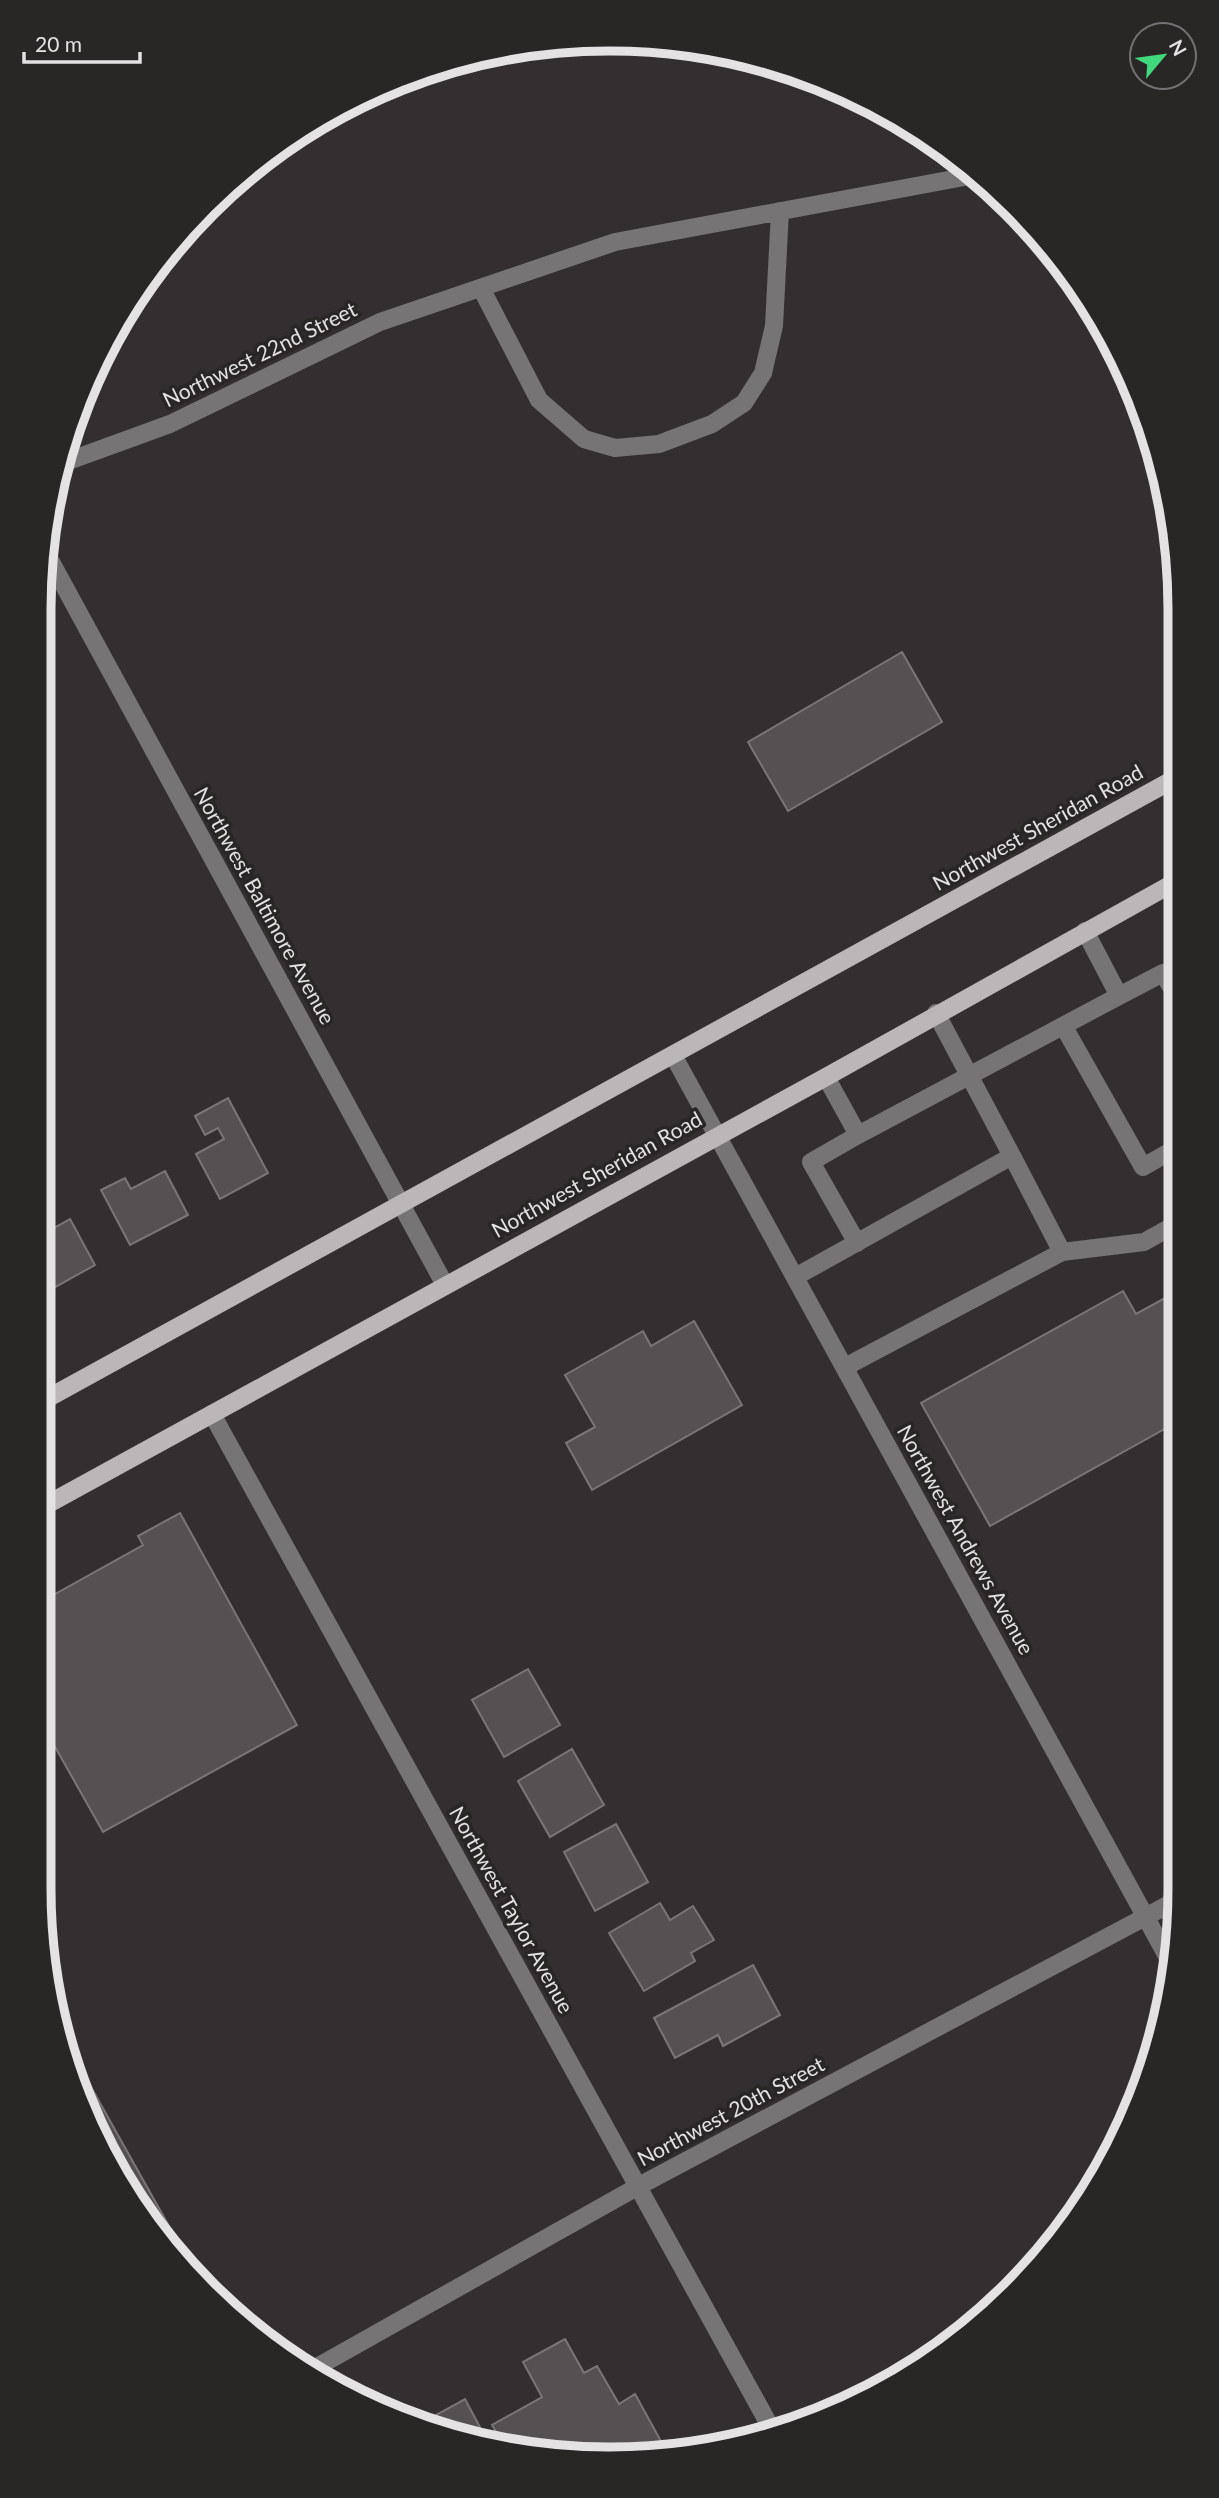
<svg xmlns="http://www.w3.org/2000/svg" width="1219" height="2498" font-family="Lato,sans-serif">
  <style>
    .building { fill: #555152; stroke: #7a7677; stroke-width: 2 }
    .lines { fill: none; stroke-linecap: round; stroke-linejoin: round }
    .minor { stroke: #767475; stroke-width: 18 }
    .major { stroke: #bbb7b8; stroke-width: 18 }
    .labels { text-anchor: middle; stroke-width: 7; stroke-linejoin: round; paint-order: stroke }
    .street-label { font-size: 21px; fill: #e4e2e3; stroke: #292626 }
    .rim { fill: none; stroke: #e4e2e3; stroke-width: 9 }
  </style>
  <rect width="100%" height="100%" fill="#332f30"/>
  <path class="building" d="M902,652L942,722L788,811L748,742Z
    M228,1098L268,1173L220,1199L196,1154L224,1139L218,1128L205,1135L195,1116Z
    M165,1171L188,1215L130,1245L101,1190L125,1178L131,1189Z
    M70,1219L95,1265L39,1296V1236Z
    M1123,1291L1136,1314L1178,1291L1179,1421L990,1526L921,1403Z
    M694,1321L742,1405L592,1490L566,1443L595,1427L565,1375L643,1331L651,1346Z
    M180,1513L297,1725L103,1832L45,1729L39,1732V1603L143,1545L138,1536Z
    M528,1669L560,1725L504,1757L472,1700Z
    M572,1749L604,1805L550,1837L518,1781Z
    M616,1824L648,1882L595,1911L564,1852Z
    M660,1903L670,1920L693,1906L714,1940L691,1953L695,1961L644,1991L609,1933Z
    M753,1965L780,2015L723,2046L718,2035L675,2058L654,2018Z
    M63,2037L202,2285L157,2236L69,2072Z
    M565,2339L584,2373L597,2366L619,2404L635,2394L662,2443L644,2453L506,2449L492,2425L542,2397L523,2362Z
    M465,2399L490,2446L425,2421Z"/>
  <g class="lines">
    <path class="minor" d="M481,288L539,400L584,439L615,448L659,444L712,424L744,403L763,373L774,326L780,211
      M60,464L170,424L380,322L615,242L975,175
      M44,549L445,1285
      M1119,996L1163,973L1177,997
      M1064,1027L1143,1167L1178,1147
      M673,1055L1173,1967
      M826,1077L858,1135L1119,996L1085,931
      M857,1243L811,1162L858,1135
      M1062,1252L1144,1242L1178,1223
      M795,1277L1012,1156L936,1013
      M845,1367L1062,1252L1012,1156
      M212,1414L771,2428
      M308,2372L637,2187L1179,1899"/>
    <path class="major" d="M39,1403L1176,778
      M39,1509L826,1077L1177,881"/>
  </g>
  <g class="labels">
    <g class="street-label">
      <text transform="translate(260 355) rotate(-26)" y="7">Northwest 22nd Street</text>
      <text transform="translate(1038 828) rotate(-29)" y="7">Northwest Sheridan Road</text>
      <text transform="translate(264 906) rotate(61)" y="7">Northwest Baltimore Avenue</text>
      <text transform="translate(597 1175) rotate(-29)" y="7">Northwest Sheridan Road</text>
      <text transform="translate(965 1540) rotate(61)" y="7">Northwest Andrews Avenue</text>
      <text transform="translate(511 1910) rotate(61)" y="7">Northwest Taylor Avenue</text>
      <text transform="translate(731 2112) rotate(-28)" y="7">Northwest 20th Street</text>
    </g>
  </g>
  <path d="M0 0H1219V2498H0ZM609 51H610A558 558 0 0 1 1168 609V1889A558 558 0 0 1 610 2447H609A558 558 0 0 1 51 1889V609A558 558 0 0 1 609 51Z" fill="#292626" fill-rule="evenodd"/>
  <path class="rim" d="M609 51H610A558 558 0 0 1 1168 609V1889A558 558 0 0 1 610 2447H609A558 558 0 0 1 51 1889V609A558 558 0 0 1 609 51Z"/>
  <g transform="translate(1163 56) rotate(61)"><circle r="33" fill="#292626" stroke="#747172" stroke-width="2"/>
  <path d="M0-5L12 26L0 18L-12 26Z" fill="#41d77c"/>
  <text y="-10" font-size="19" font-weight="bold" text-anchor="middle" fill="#e4e2e3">N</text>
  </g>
  <path d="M24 52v10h116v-10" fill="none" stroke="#e4e2e3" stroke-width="3.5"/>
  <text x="35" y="52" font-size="21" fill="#e4e2e3" stroke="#292626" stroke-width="5" paint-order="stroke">20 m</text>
</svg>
